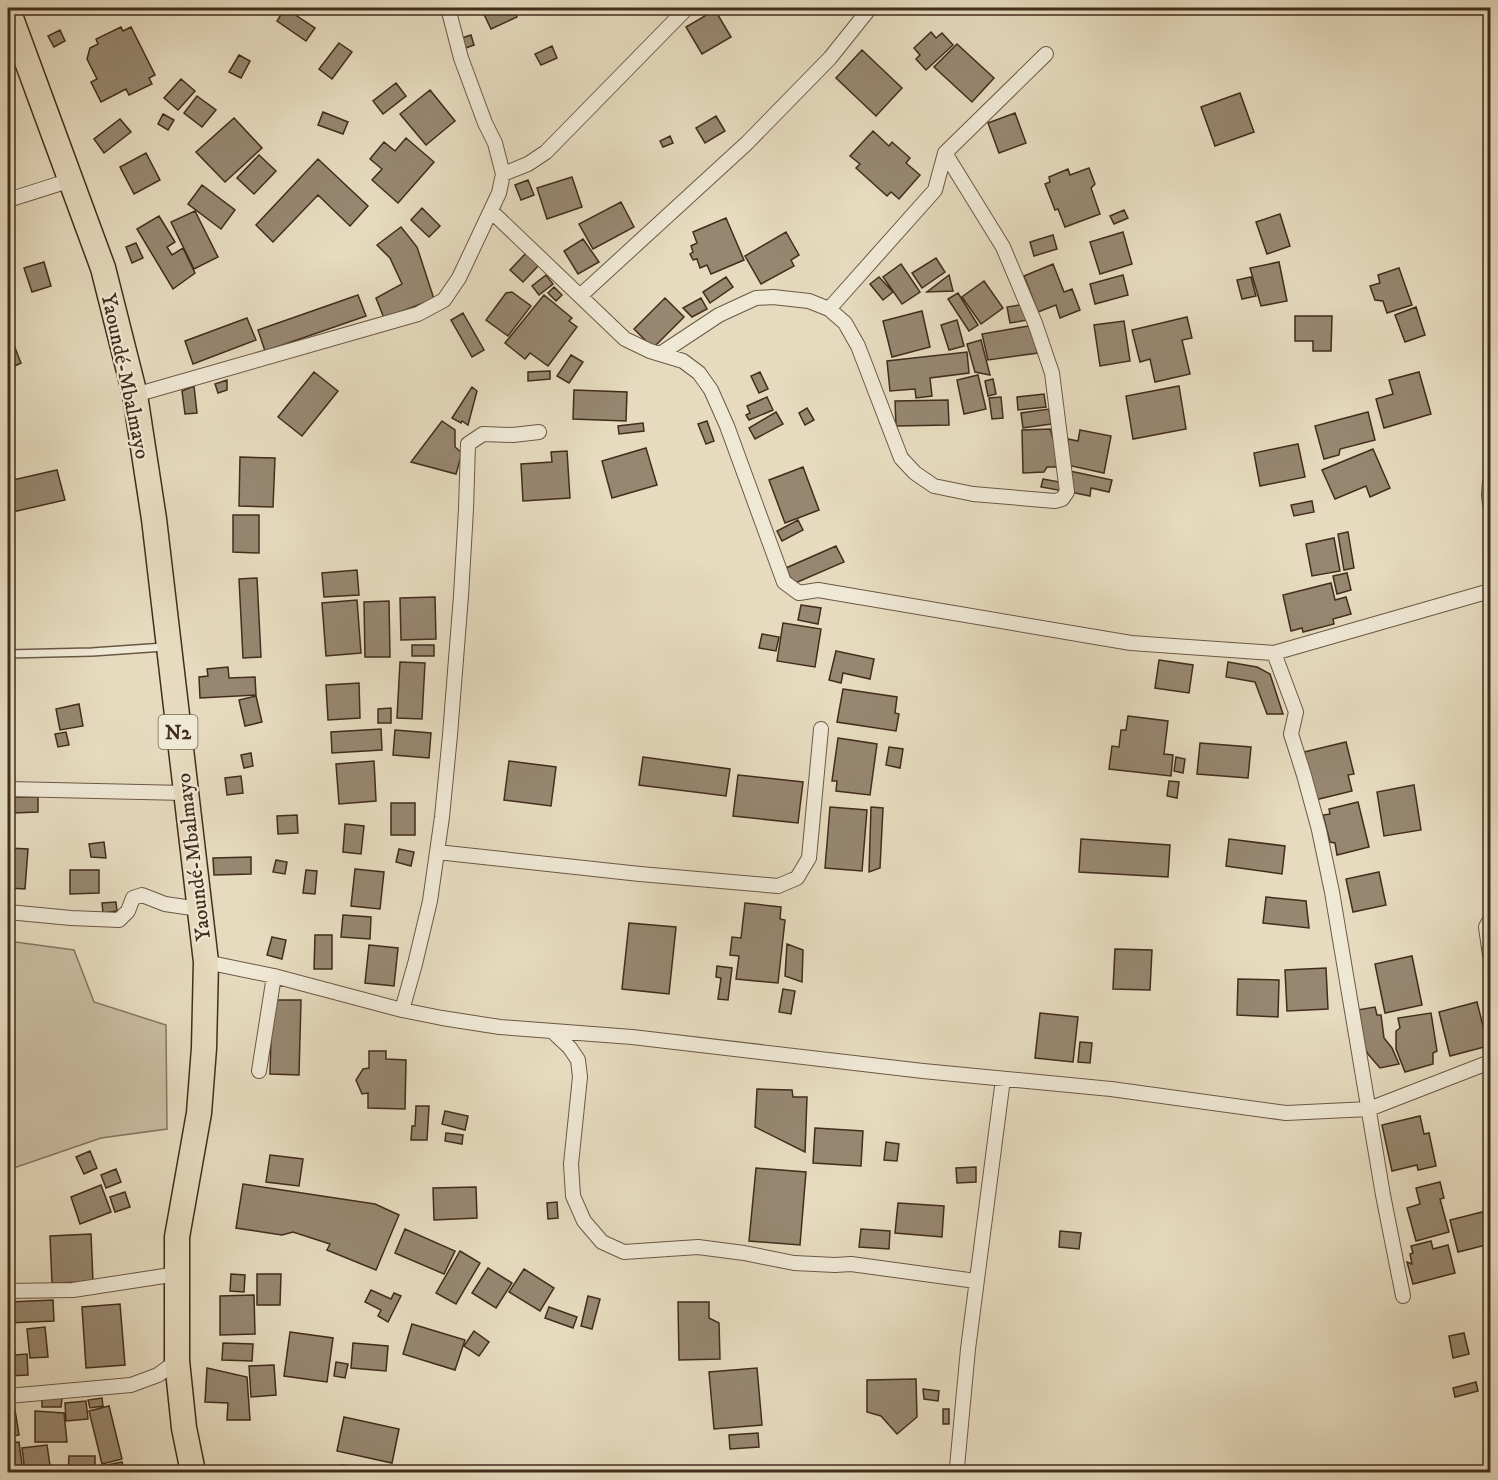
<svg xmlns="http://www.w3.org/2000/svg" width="1498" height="1480" font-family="'IM FELL DW Pica',serif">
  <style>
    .green { fill: #cabda3; stroke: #867560; stroke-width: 1.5 }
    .building { fill: #978771; stroke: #422d1c; stroke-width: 1.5 }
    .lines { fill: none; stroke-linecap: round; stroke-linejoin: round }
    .service-casing { stroke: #6b5845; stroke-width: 10 }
    .minor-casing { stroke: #6b5845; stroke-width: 16 }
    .trunk-casing { stroke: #422d1c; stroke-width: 27 }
    .service { stroke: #efe8d5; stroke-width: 7 }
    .minor { stroke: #efe8d5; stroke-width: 14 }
    .trunk { stroke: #e6dbbf; stroke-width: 24 }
    .labels { text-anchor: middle; stroke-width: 4.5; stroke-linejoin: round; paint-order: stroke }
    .shield { fill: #efe8d5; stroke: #766554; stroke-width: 1.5 }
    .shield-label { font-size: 20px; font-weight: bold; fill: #422d1c }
    .street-label { font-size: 21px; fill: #422d1c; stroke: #efe8d5 }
  </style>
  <rect width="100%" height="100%" fill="#e6dbbf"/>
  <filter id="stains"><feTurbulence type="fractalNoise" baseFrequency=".00333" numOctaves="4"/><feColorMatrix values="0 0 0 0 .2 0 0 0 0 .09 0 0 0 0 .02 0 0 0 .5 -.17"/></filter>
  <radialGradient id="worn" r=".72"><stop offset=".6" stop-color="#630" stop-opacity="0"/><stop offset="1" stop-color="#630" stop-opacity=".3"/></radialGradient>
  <path class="green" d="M8,941L74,950L94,1002L166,1025L167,1129L101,1138L8,1170Z"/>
  <path class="building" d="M285,8L315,28L306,41L277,21Z
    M481,8H513L517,17L491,29Z
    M715,10L731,37L702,54L686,27Z
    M121,27L123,31L131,27L155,75L149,78L152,84L129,95L126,89L101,102L91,82L97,79L87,59L90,48L98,44L96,39Z
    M60,30L65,41L54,47L48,36Z
    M931,32L936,38L942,33L953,45L926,70L916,59L920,55L914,48Z
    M471,35L474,45L463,49L459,39Z
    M339,43L352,52L332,79L319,69Z
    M957,44L994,78L972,102L934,67Z
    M552,46L557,58L541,65L535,54Z
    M862,50L902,88L876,116L836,78Z
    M239,55L250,61L241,78L229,72Z
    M181,79L195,91L178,110L164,98Z
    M396,83L406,96L383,114L373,101Z
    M430,90L455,121L426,145L400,114Z
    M1240,93L1254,132L1215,146L1201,107Z
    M197,96L216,110L202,127L184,113Z
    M323,112L348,122L343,134L318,125Z
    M1015,113L1026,143L999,153L988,123Z
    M163,114L174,120L168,130L158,124Z
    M716,116L725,131L705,143L696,128Z
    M234,118L262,148L225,182L196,152Z
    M120,119L131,132L104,153L94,139Z
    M873,131L889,146L892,142L910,158L906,163L920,175L899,199L891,192L887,196L856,168L860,164L850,156Z
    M670,136L673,143L663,147L660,141Z
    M406,138L434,162L398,203L372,180L382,169L370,159L384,142L395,151Z
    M146,153L160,180L134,194L120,167Z
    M259,155L276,171L254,194L237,178Z
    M318,159L368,206L350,226L318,195L273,242L256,225Z
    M1089,168L1095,184L1091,188L1100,214L1065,227L1058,209L1055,210L1045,184L1050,182L1049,177L1068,169L1070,175Z
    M572,177L582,207L547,219L537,188Z
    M528,180L534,195L521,200L515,185Z
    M202,185L235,210L221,229L188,204Z
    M621,202L634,227L593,249L579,224Z
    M422,208L440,226L429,237L411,220Z
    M1124,210L1128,218L1114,224L1110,216Z
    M195,211L218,257L194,269L171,222Z
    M1280,214L1290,246L1267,254L1256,222Z
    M159,216L175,242L167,247L172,255L183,248L195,273L173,289L137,229Z
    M726,218L744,260L711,274L707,265L700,268L697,259L693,260L690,254L693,252L691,246L697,243L693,232Z
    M401,227L417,247L434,299L384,318L376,298L402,284L390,258L377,245Z
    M786,232L799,255L791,260L794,266L761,284L745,256Z
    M1123,232L1132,264L1100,274L1090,242Z
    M1053,235L1057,249L1034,256L1030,242Z
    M583,239L599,262L578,274L564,251Z
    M136,243L143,258L132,263L126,247Z
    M526,253L539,265L523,282L510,270Z
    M936,258L945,272L922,288L912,273Z
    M44,262L51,286L32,292L24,268Z
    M1279,262L1287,301L1261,306L1250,268Z
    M901,264L920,292L902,304L883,277Z
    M1053,264L1064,292L1072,289L1080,310L1060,318L1056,305L1038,312L1024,276Z
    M1399,268L1412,305L1387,313L1383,301L1375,300L1370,286L1380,283L1378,275Z
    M546,275L553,284L539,295L532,286Z
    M949,275L953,291L927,292Z
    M1123,275L1128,295L1095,304L1090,284Z
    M726,277L733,287L710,303L703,292Z
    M879,277L893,292L883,300L870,284Z
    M1251,277L1256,296L1242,299L1237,280Z
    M984,281L1003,308L981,324L962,297Z
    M554,287L562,295L556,301L548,293Z
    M512,292L531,306L508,336L486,320L506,293Z
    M958,293L978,325L969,331L948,299Z
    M13,295V307L8,310V299Z
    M358,295L366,316L265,351L258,330Z
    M544,295L572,318L569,321L577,327L548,366L530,353L525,359L505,343Z
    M665,298L684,317L653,348L634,329Z
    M701,298L707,309L692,317L683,308Z
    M1025,304L1028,320L1010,323L1007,307Z
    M1416,307L1425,335L1405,342L1395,315Z
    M922,311L930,347L892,357L883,321Z
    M463,313L484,350L472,357L451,320Z
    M1295,316H1332L1331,351H1313V341H1295Z
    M1187,317L1192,338L1182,340L1190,374L1155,382L1150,359L1140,362L1132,330Z
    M247,318L256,340L193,364L185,341Z
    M957,320L964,346L949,350L941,325Z
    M1124,321L1130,361L1100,366L1094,325Z
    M1034,325L1038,353L988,360L982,334Z
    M8,330L21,363L8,369Z
    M981,340L990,375L975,372L967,344Z
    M967,352L969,373L930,378L932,396L916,398L915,389L890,391L887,361Z
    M571,355L583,362L569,383L557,376Z
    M550,371V379L528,381V372Z
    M314,372L338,391L302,436L278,417Z
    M760,372L768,389L759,393L751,376Z
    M1419,372L1431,414L1384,428L1376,399L1393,394L1389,380Z
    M978,375L986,409L964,414L957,380Z
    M993,379L996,394L988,396L985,381Z
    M227,380V390L218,393L215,384Z
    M194,386L197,413L185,414L182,391Z
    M1179,386L1186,429L1133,439L1126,396Z
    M472,387L477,391L468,425L462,421L461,423L452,418Z
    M574,390L627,392L626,421L573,419Z
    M1044,394L1046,407L1018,410L1017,397Z
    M767,397L773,410L749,420L746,415L750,413L747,406Z
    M1001,397L1003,418L992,419L989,398Z
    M948,400L949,425L896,426L895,401Z
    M807,408L814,420L805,425L799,413Z
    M1049,409L1051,424L1023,428L1021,413Z
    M776,412L783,424L755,439L749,428Z
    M1368,412L1375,440L1340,449L1339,455L1324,459L1315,426Z
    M442,421L455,430V447L462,453L456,474L411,462Z
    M707,421L714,441L706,444L698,424Z
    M643,423L644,431L619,434L618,426Z
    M1050,429L1062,467H1047L1044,472L1023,473L1022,430Z
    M1080,430L1111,436L1104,473L1067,465L1068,439L1078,441Z
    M1298,444L1305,477L1260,486L1254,453Z
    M646,448L657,485L612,498L602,461Z
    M1373,449L1390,488L1370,497L1366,486L1335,499L1322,470Z
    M567,451L570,498L523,501L521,464L552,462L551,452Z
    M240,457L275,458L273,507L239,506Z
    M803,467L819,510L785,523L769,480Z
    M57,470L65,500L8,513V481Z
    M1070,471L1112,480L1109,492L1091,488L1090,496L1070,492Z
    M1043,479L1065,483L1063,491L1041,487Z
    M1312,501L1314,512L1294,516L1291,505Z
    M233,515H259V553L233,552Z
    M798,520L803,530L782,541L777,531Z
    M1348,532L1354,568L1344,570L1338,534Z
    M1334,538L1340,571L1312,576L1306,544Z
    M836,546L844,562L793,584L786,568Z
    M357,570L359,595L324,597L322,573Z
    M1347,573L1351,590L1337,594L1333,576Z
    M257,578L261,657L243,658L239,579Z
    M1331,583L1335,600L1346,597L1351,614L1333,619L1334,624L1303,632L1302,628L1291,631L1283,595Z
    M435,597L436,639L401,640L400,598Z
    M357,600L361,653L326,656L322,603Z
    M389,601L390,657H365L364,602Z
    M801,605L821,608L818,624L798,620Z
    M783,623L821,629L815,667L777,661Z
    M762,634L779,637L776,651L759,648Z
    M412,645H434V656H412Z
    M836,651L874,659L870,679L843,673L841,683L829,680Z
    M1159,660L1193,665L1189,693L1155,688Z
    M400,662L425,663L422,719L397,718Z
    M1228,662L1257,667L1270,674L1283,714H1267L1255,682L1226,677Z
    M228,667L229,678L255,677L256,695L200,698L199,677L208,676L207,669Z
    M359,683L360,718L328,720L326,685Z
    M843,689L897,697L895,713L899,714L896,731L837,722Z
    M256,696L262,722L245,726L239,700Z
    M79,704L83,726L60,730L56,709Z
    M391,708V723H378V709Z
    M1128,716L1168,721L1164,754L1173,755L1171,776L1109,769L1112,746L1119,747L1121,730H1126Z
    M381,729L382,750L332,753L331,732Z
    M395,730L431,733L429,758L393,755Z
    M66,732L69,745L58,747L55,734Z
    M838,738L877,744L870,795L836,791L837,781H832Z
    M1346,742L1354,774L1348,775L1352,791L1315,800L1304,752Z
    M1200,743L1251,747L1248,778L1197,774Z
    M889,747L903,749L900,768L886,765Z
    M251,753L253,766L244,768L241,755Z
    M643,757L730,769L726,796L639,785Z
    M1176,757L1185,759L1183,773L1174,771Z
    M374,761L376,801L339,804L336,764Z
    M509,761L556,767L551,806L504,800Z
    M738,775L803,782L798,823L733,816Z
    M241,776L243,793L227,795L225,778Z
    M1169,781L1179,782L1177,798L1167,796Z
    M1414,785L1421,830L1384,836L1377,792Z
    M13,797H38V812L13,813Z
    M1358,802L1369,847L1337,855L1335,843L1330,842L1323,815L1330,814L1329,809Z
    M391,803H415V835H391Z
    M830,807L867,810L862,871L825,868Z
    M871,807L883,808L880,868L869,872Z
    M297,815L298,833L278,834L277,816Z
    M345,824L364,826L361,854L343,852Z
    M1081,839L1170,845L1168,877L1079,872Z
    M1229,839L1285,846L1282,874L1226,866Z
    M104,842L106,858L91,857L89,844Z
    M8,848L28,849L25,889L8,888Z
    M399,849L414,852L411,866L396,862Z
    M251,857V874L214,875L213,858Z
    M276,860L287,862L285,874L273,872Z
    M355,869L384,872L380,909L351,906Z
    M70,870H99V893L70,894Z
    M306,870L317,871L315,894L303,893Z
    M1379,872L1386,905L1353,912L1346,879Z
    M1266,897L1306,901L1309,928L1263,923Z
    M116,902L117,911L103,913L102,903Z
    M745,903L781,907L780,919L785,920L778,983L736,979L739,956L730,955L732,937L741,938Z
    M343,915L371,917L370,939L341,937Z
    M629,923L676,927L669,994L622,989Z
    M315,935H332V969H314Z
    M272,937L286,940L282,959L267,955Z
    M787,944L803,950L802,982L785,976Z
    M369,945L398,948L394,986L365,983Z
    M1115,949L1152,950L1150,990L1113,989Z
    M1412,956L1422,1005L1385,1013L1375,964Z
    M717,966L732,968L728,1000L718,999L721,978L716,977Z
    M1326,968L1328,1009L1287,1011L1285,970Z
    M1238,979L1279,980L1278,1017L1237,1015Z
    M783,989L795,991L791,1014L779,1012Z
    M272,1000H301L299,1075L270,1074Z
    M1477,1002L1488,1046L1450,1056L1439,1012Z
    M1375,1007L1377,1015H1381L1384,1038L1392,1048L1399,1064L1380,1068L1368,1054L1363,1045L1357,1010Z
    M1040,1013L1078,1017L1073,1062L1035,1058Z
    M1431,1013L1437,1051L1433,1053V1064L1405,1072L1396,1049V1031L1400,1028L1398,1018Z
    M1080,1042L1092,1043L1090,1063L1078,1062Z
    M369,1051H386V1059L406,1060L405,1109L368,1108V1093L362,1094L356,1080L363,1069L369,1068Z
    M757,1089L792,1090L793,1097H807L805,1152L755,1127Z
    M416,1106H429L427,1140H411L412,1126H415Z
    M445,1111L468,1116L465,1130L442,1124Z
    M1420,1116L1424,1134L1429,1133L1436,1166L1418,1170L1417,1165L1392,1171L1382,1125Z
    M815,1128L863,1131L861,1166L813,1163Z
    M446,1133L463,1135L462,1144L445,1141Z
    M886,1142L899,1144L897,1161L884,1160Z
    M90,1151L97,1168L84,1174L76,1157Z
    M270,1155L303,1159L299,1186L266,1182Z
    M976,1167V1182L957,1183L956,1168Z
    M756,1168L806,1172L800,1245L749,1241Z
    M116,1169L121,1182L106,1188L101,1175Z
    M1440,1182L1444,1198L1440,1199L1449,1232L1416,1241L1407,1208L1420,1204L1416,1188Z
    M243,1184L375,1204L399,1215L376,1270L327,1250L330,1244L293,1232L282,1235L236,1228Z
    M101,1185L111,1212L80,1224L71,1197Z
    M476,1187L477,1218L434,1220L433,1188Z
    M125,1192L130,1207L115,1212L110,1197Z
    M557,1202L558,1218L548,1219L547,1203Z
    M898,1203L944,1206L942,1237L895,1233Z
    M1490,1210V1244L1458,1252L1450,1220Z
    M405,1229L455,1251L444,1274L395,1253Z
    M861,1229L890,1231L889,1249L859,1247Z
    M1060,1231L1081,1233L1079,1249L1059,1247Z
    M91,1234L93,1282L52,1283L50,1236Z
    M1431,1241L1433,1249L1448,1245L1455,1273L1413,1284L1407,1262L1412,1264L1410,1254L1413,1253L1411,1246Z
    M460,1251L480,1263L456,1304L436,1293Z
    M488,1268L512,1283L496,1308L472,1293Z
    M524,1269L554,1288L540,1311L509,1292Z
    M231,1274L245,1275L244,1292L230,1291Z
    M257,1274H281L280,1305H257Z
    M371,1290L391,1299L394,1293L401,1296L388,1322L378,1316L381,1310L365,1302Z
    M254,1295L255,1334L220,1335V1296Z
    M588,1296L600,1299L592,1329L581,1326Z
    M53,1300L54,1321L8,1323V1302Z
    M678,1302H709V1318L719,1323L720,1359L679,1360Z
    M120,1304L125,1365L86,1368L82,1307Z
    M549,1307L577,1317L573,1328L545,1318Z
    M412,1324L465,1340L455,1370L403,1354Z
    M45,1327L48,1357L30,1358L27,1329Z
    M474,1331L489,1342L479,1356L464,1346Z
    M290,1332L333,1338L327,1382L284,1376Z
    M1464,1333L1469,1354L1453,1358L1449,1336Z
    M223,1343L253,1344L252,1361L222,1360Z
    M353,1343L388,1346L386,1371L351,1368Z
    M8,1344H14L15,1355L27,1354L28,1375L8,1376Z
    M336,1362L348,1364L345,1378L334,1376Z
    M274,1365L276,1395L251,1397L249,1366Z
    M207,1368L247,1377L250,1420H227L228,1403L205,1402Z
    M757,1368L762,1425L714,1429L709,1372Z
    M916,1379L917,1417L897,1434L881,1416L867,1412V1380Z
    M1476,1382L1478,1391L1455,1397L1453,1388Z
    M923,1389L939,1391L938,1401L924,1399Z
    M42,1397L62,1398L61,1407H42Z
    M102,1398L103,1406L90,1408L88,1400Z
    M86,1401L88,1419L66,1421L65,1403Z
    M109,1406L122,1459L102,1464L89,1411Z
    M943,1409H949V1424H943Z
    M15,1410L19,1435L8,1437V1411Z
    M35,1411L64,1413L67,1442H35Z
    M344,1417L399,1429L392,1463L337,1451Z
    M758,1433L759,1447L730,1449L729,1435Z
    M19,1442L23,1472H8V1443Z
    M47,1445L51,1472H25L22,1448Z
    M69,1456H95V1472H68Z
    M122,1462L124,1472H104L102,1466Z
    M344,1465L345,1472H329L328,1468Z"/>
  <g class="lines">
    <g class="service-casing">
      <path id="service" d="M8,654L92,652L164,647"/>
    </g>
    <g class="minor-casing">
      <path id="minor" d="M503,174L528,164L546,152L687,8
        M8,200L71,180
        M491,211L625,339L650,351L683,361L699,373L711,390L727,426L784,582L799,593L818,590L1131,643L1274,653
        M580,296L747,143L830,58L870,8
        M829,309L935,190L945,153L1046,54
        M660,354L719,315L756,298L773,297L809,301L829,309L845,323L858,346L901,458L915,473L934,486L973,494L1055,501L1062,499L1067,492L1052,373L1035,323L1003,247L945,153
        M135,395L418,314L444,300L459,278L499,193L503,174L495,143L485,123L461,58L448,8
        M1490,481L1489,495L1490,504
        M8,789L185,793
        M437,852L640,874L778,886L797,878L809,858L821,729
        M8,912L71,918L119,920L128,911L133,898L142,895L165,904L199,909
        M1490,920L1486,927L1490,955
        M206,962L274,976L402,1010L442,1018L500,1027L632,1037L923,1071L1111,1089L1286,1113L1369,1109L1490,1062
        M402,1010L415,964L430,901L442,817L450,735L461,596L466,509L468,444L483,434L513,435L539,432
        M552,1031L570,1048L578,1060L580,1077L571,1164L573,1196L584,1221L602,1242L624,1252L698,1247L744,1253L794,1263L835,1265L851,1264L976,1281
        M259,1071L274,976
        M8,1291L73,1290L177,1274
        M1403,1296L1383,1195L1332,892L1319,830L1304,775L1291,734L1296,712L1274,653L1490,591
        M8,1396L131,1385L158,1375L177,1361
        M957,1467L968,1349L1003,1079"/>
    </g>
    <g class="trunk-casing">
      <path id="trunk" d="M8,10L103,268L135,395L154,519L206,962L204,1048L199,1113L177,1237V1361L184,1428L193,1472"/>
    </g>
    <use href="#service" class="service"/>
    <use href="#minor" class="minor"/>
    <use href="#trunk" class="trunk"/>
  </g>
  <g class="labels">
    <rect class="shield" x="158.5" y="715" width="39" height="34" rx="4.5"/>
    <g class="shield-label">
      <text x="178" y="739">N2</text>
    </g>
    <g class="street-label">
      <text transform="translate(126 376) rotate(78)" y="7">Yaoundé-Mbalmayo</text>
      <text transform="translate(193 857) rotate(-97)" y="7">Yaoundé-Mbalmayo</text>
    </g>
  </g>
  <rect width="1498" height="1480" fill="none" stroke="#e6dbbf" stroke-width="30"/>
  <rect x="9" y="9" width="1480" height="1462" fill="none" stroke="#422d1c" stroke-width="3"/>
  <rect x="15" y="15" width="1468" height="1450" fill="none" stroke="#422d1c" stroke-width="1.5"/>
  <rect width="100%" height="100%" filter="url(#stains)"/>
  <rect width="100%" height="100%" fill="url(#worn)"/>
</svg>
